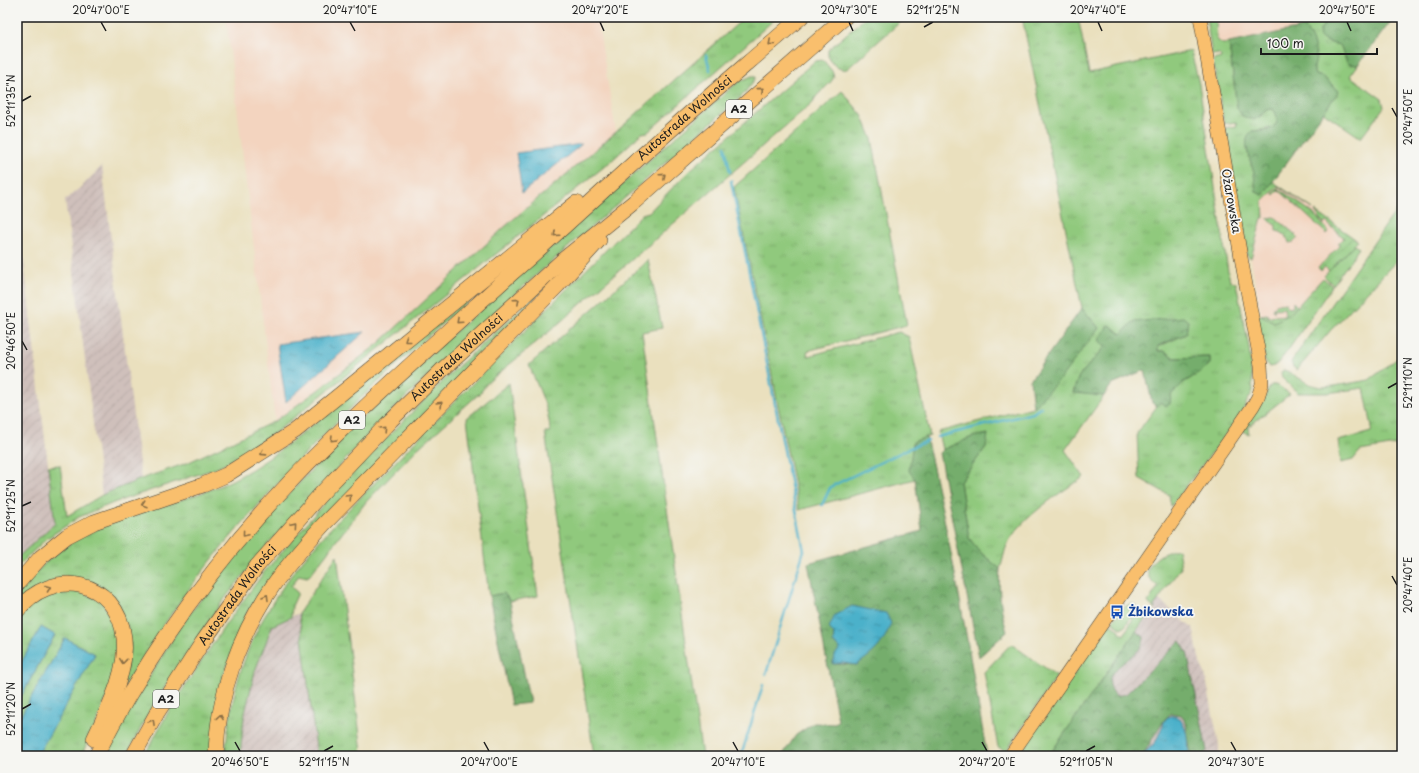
<svg xmlns="http://www.w3.org/2000/svg" width="1419" height="773" font-family="'Playpen Sans',sans-serif">
  <style>
    .built { fill: #f3d4bf }
    .industrial { fill: url(#industrial-furrows) }
    .grass { fill: url(#grass-tufts); stroke: #56724c }
    .forest { fill: url(#forest-crowns); stroke: #486444; fill-rule: evenodd }
    .garden { fill: url(#garden-furrows); stroke: #56724c }
    .water { fill: url(#water-ripples); stroke: #346673 }
    .lines { fill: none; stroke-linecap: round; stroke-linejoin: round }
    .stream { stroke: #4bb1ca; stroke-width: 2.5 }
    .major-casing { stroke: #3b3934; stroke-width: 14 }
    .highway-casing { stroke: #3b3934; stroke-width: 16 }
    .major { stroke: #f9bf6d; stroke-width: 13 }
    .highway { stroke: #f9bf6d; stroke-width: 15 }
    .oneway { stroke: #8a6e44 }
    .ticks { fill: none; stroke: #1c1c1c; stroke-width: 1.5 }
    .labels { text-anchor: middle; stroke-width: 3.5; stroke-linejoin: round; paint-order: stroke }
    .shield { fill: #f6f6f2; stroke: #5d5d5c; stroke-width: 1 }
    .shield-label { font-size: 11px; font-weight: bold; fill: #1c1c1c }
    .street-label { font-size: 12px; fill: #1c1c1c; stroke: #f6f6f2 }
    .transit-label { font-size: 12px; font-weight: bold; fill: #164399; stroke: #f6f6f2; text-anchor: start }
    .neatline { fill: none; stroke: #1c1c1c; stroke-width: 1.5 }
    .ticks-label { font-size: 10px; text-anchor: middle; fill: #1c1c1c }
  </style>
  <defs>
    <pattern id="industrial-furrows" width="10" height="10" patternUnits="userSpaceOnUse"><rect width="10" height="10" fill="#cfc0bb"/><path d="M-1 1l2-2M0 10L10 0M9 11l2-2" fill="none" stroke="#b1a4a0"/></pattern>
    <pattern id="grass-tufts" width="24" height="20" patternUnits="userSpaceOnUse"><rect width="24" height="20" fill="#90c97d"/><path d="M3 7l-1-3M5 7V3M7 7l1-3M15 17l-1-3M17 17v-4M19 17l1-3" fill="none" stroke="#7cac6b"/></pattern>
    <pattern id="forest-crowns" width="20" height="18" patternUnits="userSpaceOnUse"><rect width="20" height="18" fill="#74ad6c"/><path d="M2 6a3 3 0 1 1 6 0M12 15a3 3 0 1 1 6 0" fill="none" stroke="#5e8c58"/></pattern>
    <pattern id="garden-furrows" width="10" height="10" patternUnits="userSpaceOnUse"><rect width="10" height="10" fill="#90c97d"/><path d="M-1 1l2-2M0 10L10 0M9 11l2-2" fill="none" stroke="#7cac6b"/></pattern>
    <pattern id="water-ripples" width="26" height="14" patternUnits="userSpaceOnUse"><rect width="26" height="14" fill="#4bb1ca"/><path d="M2 4q2-2 4 0t4 0M15 11q2-2 4 0t4 0" fill="none" stroke="#3e8fa3"/></pattern>
  </defs>
  <rect width="100%" height="100%" fill="#f6f6f2"/>
  <filter id="ink" filterUnits="userSpaceOnUse"><feTurbulence type="fractalNoise" baseFrequency=".025" numOctaves="2"/><feDisplacementMap in="SourceGraphic" scale="8" xChannelSelector="R" yChannelSelector="G"/><feConvolveMatrix kernelMatrix="1 2 1 2 8 2 1 2 1" color-interpolation-filters="sRGB"/></filter>
  <filter id="wash" filterUnits="userSpaceOnUse"><feTurbulence type="fractalNoise" baseFrequency=".012" numOctaves="4" result="noise"/><feDisplacementMap in="SourceGraphic" scale="16" xChannelSelector="R" yChannelSelector="G"/><feGaussianBlur stdDeviation="0.9" result="paint"/><feColorMatrix in="noise" values="0 0 0 0 0 0 0 0 0 0 0 0 0 0 0 0 0 1.4 0 .05"/><feComposite in="paint" operator="in"/></filter>
  <g filter="url(#wash)">
    <rect width="100%" height="100%" fill="#eae0be"/>
    <path class="built" d="M226,17H597L616,132L509,223L378,344L275,421Z
      M1216,17H1313L1305,25V27L1223,44L1217,40Z
      M1272,181L1358,241L1323,278L1290,314L1274,322L1261,315L1251,258L1263,195Z"/>
    <path class="industrial" d="M102,166L141,479L102,495L65,200L82,186Z
      M20,229L55,523L17,558V231Z
      M1158,599L1191,627H1193L1200,663L1205,673L1219,745V756H1051L1050,754L1147,616L1152,615L1155,611L1154,606Z
      M299,613L317,756H240L244,717L255,671L272,626Z"/>
    <path class="grass" d="M745,17H777L648,132L642,133L610,162L276,432L220,467L116,502L79,517L46,539L17,567V558L55,523L48,466L60,465L67,516L102,495L141,479L187,463L275,421L318,390L378,344L509,223L616,132Z
      M866,17H906L847,69C838,71 832,64 828,56V50Z
      M1022,17H1078L1089,73L1191,51L1199,84L1228,271L1230,281L1236,283L1249,347L1253,391L1237,420L1171,506L1169,495L1139,478L1137,433L1160,402L1171,395L1183,383L1199,373L1210,364V357L1174,358L1164,351H1158V347L1186,334H1121L1111,326L1105,347L1079,376L1073,392L1104,396L1065,450L1084,477C1061,492 1019,519 1007,545C1004,552 1003,561 1000,569L980,552L969,538L960,482L986,447L972,437L942,450L938,432L1033,407L1099,328L1082,308Z
      M1206,17H1216L1217,40L1223,44L1229,43L1237,107L1260,117C1264,111 1266,109 1273,109C1289,129 1266,129 1252,131L1247,150L1254,173L1256,192L1263,194L1272,181L1313,209L1278,186L1263,202L1264,218H1262L1251,258L1247,255L1225,128L1237,126L1236,122L1224,124L1213,60L1221,58L1220,54L1212,55Z
      M1313,17H1332L1323,24L1331,43L1340,45C1344,52 1343,58 1349,64L1358,65L1350,76L1382,99L1384,107L1361,138L1323,112L1339,91L1323,77L1315,75C1312,68 1315,60 1315,52C1314,43 1309,35 1305,27V25Z
      M823,60L832,71L834,77C829,87 817,92 813,102L550,331L487,383L481,392L416,450L366,502L310,575L307,577L299,575L291,587L298,593L292,606L291,617L272,626L255,671L244,717L240,756H225C229,715 236,675 254,637C287,565 349,510 404,453C482,373 562,294 642,214L649,212L688,172L815,61Z
      M752,76H755V79L743,95L503,304L380,422L268,544L219,606L153,705L126,756H103L116,731L181,625L252,534L342,437L437,348L738,82Z
      M842,91L862,115L872,139L907,325L807,351L808,356L899,332L909,337L930,436L913,442L915,479L799,510L734,187Z
      M1278,188L1313,213L1329,232L1327,234L1279,190L1274,195L1273,194Z
      M1402,202V255L1330,331L1297,370L1293,367L1291,362Z
      M1354,245L1359,248L1333,285L1324,276Z
      M648,260L662,328L642,332L702,756H594L545,432H550C550,409 537,386 529,365Z
      M503,270C439,327 373,383 314,445C275,485 237,528 202,572C170,613 143,657 116,700L128,627L79,579L17,604C17,592 25,585 33,576C80,520 153,513 217,487C264,468 307,429 346,398C398,355 451,313 503,270Z
      M1323,278L1332,286L1289,349L1278,363L1274,366L1269,367L1265,361L1257,315H1261L1274,322L1290,314Z
      M543,289L281,565L247,613L223,676L211,756H144L170,709L226,624L265,571L342,483L453,371Z
      M1402,355V444L1360,451L1353,460L1341,463L1338,441L1371,432L1372,427L1364,388L1327,393H1298L1282,378L1281,373L1283,370L1287,371L1309,384L1321,387L1334,386L1369,380Z
      M509,383L538,596L510,601L504,594L489,596L467,418Z
      M1271,385H1277L1290,394L1248,427L1249,434L1242,431L1257,409Z
      M1178,549L1181,567L1154,606L1155,609L1149,604L1148,602L1158,587L1149,578L1147,571C1155,556 1162,553 1178,549Z
      M337,555L361,744L362,756H317L299,613Z
      M74,589L102,601L119,633L116,674L97,722L81,756H37L95,654L65,638L17,722V704L55,635L41,627L17,670V619L34,601L49,593Z
      M1131,604L1136,605L1132,610L1134,612L1124,628L1123,627L1121,628L1112,622C1117,616 1122,606 1131,604Z
      M1146,612L1152,615L1147,616L1050,754L1029,751L1025,756H1020L1028,740L1109,624L1112,625L1120,630L1119,632L1124,635L1136,613L1142,617Z
      M1011,644L1057,676L1006,751L998,747L984,672Z"/>
    <path class="forest" d="M1332,17H1394L1358,65L1349,64C1343,58 1344,52 1340,45C1316,41 1312,34 1332,17Z
      M1305,27C1310,36 1316,46 1316,57C1316,64 1312,68 1315,75L1323,77L1339,91L1263,195L1256,192C1255,185 1255,179 1254,173C1251,159 1240,142 1252,131C1257,130 1262,131 1266,130C1278,128 1280,118 1273,109C1264,109 1262,116 1254,120L1242,116L1237,108L1229,43Z
      M1082,308L1099,328L1060,379L1033,407L1030,380Z
      M1183,317L1188,321L1186,334L1158,346V351H1164L1174,358L1210,357V364L1199,373L1183,383L1171,395L1170,404L1165,406L1160,402L1157,406L1152,403L1145,370L1112,384L1104,396L1073,393L1079,376L1105,347L1099,340L1108,325L1111,326L1121,334L1133,322Z
      M988,434L986,447L960,482L969,538L980,552L1000,569C998,591 1001,611 1007,632L979,657L939,453L942,450L972,437Z
      M926,437C951,542 969,649 987,756H782L796,735L814,723L835,724L838,720L808,563L922,531L915,479L909,471L913,442ZM874,611L886,613L857,665L834,664L840,648L833,643L834,634Z
      M504,593L510,601L530,703L511,705L489,596Z
      M1136,631L1144,637C1144,661 1092,667 1116,696L1126,694L1180,641L1187,652L1200,715L1207,751L1202,756H1191L1186,723L1181,715C1177,714 1174,713 1171,714C1162,718 1149,747 1142,756H1025L1029,751L1050,754Z"/>
    <path class="garden" d="M1315,211L1358,241L1329,271L1325,267L1321,271L1318,268L1339,246V243L1344,238L1326,222L1324,224Z
      M1275,217L1298,237L1294,242L1289,243C1287,236 1283,232 1276,231V226L1267,218Z
      M1293,302L1297,306L1290,314L1274,322L1261,315L1267,314L1268,317L1274,315L1276,316L1285,315L1284,308L1274,309V312L1273,310C1275,303 1280,304 1286,303L1288,308L1293,307Z"/>
    <path class="water" d="M582,144L522,193L516,153Z
      M365,332L286,402L277,344Z
      M852,606L886,613L891,623C882,646 877,650 857,665L843,663L833,664L835,655L840,648L833,643L834,634L829,628L835,615Z
      M41,627L55,635L17,704V670Z
      M65,638L95,654L37,756H17V722Z
      M1175,715C1187,721 1189,744 1189,756H1142L1156,741L1165,720L1168,717Z"/>
    <g class="lines">
      <path class="stream" d="M706,55L710,70
        M725,146L730,172
        M731,181L804,551
        M937,437L1033,413L1041,407
        M822,505L830,488L834,485L910,448L928,441
        M766,674L804,550
        M741,756L763,685"/>
    </g>
  </g>
  <g filter="url(#ink)">
    <g class="lines">
      <g class="major-casing">
        <path id="major" d="M1010,756L1253,406L1258,397L1262,384L1261,365L1243,269L1200,17"/>
      </g>
      <g class="highway-casing">
        <g id="highway">
          <path d="M17,584L41,557L67,536L94,522L203,485L226,475L295,431L576,203"/>
          <path d="M17,611C51,566 118,579 124,638C128,671 108,709 94,739"/>
          <path id="s1" d="M96,756C146,656 213,564 289,483C359,409 436,342 511,274C560,231 608,186 656,143C704,100 753,59 801,17"/>
          <path id="s2" d="M133,756L157,713L202,643L257,566L319,496L391,420L441,371L564,259L634,202L845,17"/>
          <path d="M216,756C217,695 240,633 274,584C289,563 306,544 323,525L558,285L599,240"/>
        </g>
      </g>
      <use href="#major" class="major"/>
      <use href="#highway" class="highway"/>
    </g>
    <defs><path id="oneway-chevron" d="M-2-3.5L2.5 0L-2 3.5" fill="none" stroke-width="1.6" stroke-linecap="round" stroke-linejoin="round"/></defs>
    <g class="oneway">
      <use href="#oneway-chevron" transform="translate(771 43) rotate(139)"/>
      <use href="#oneway-chevron" transform="translate(761 90) rotate(-41)"/>
      <use href="#oneway-chevron" transform="translate(663 176) rotate(-42)"/>
      <use href="#oneway-chevron" transform="translate(556 234) rotate(138)"/>
      <use href="#oneway-chevron" transform="translate(517 301) rotate(-42)"/>
      <use href="#oneway-chevron" transform="translate(459 321) rotate(138)"/>
      <use href="#oneway-chevron" transform="translate(407 340) rotate(141)"/>
      <use href="#oneway-chevron" transform="translate(440 404) rotate(-45)"/>
      <use href="#oneway-chevron" transform="translate(383 429) rotate(-46)"/>
      <use href="#oneway-chevron" transform="translate(333 439) rotate(135)"/>
      <use href="#oneway-chevron" transform="translate(263 453) rotate(147)"/>
      <use href="#oneway-chevron" transform="translate(349 497) rotate(-46)"/>
      <use href="#oneway-chevron" transform="translate(144 504) rotate(162)"/>
      <use href="#oneway-chevron" transform="translate(294 524) rotate(-49)"/>
      <use href="#oneway-chevron" transform="translate(245 534) rotate(130)"/>
      <use href="#oneway-chevron" transform="translate(48 588) rotate(-21)"/>
      <use href="#oneway-chevron" transform="translate(266 597) rotate(-59)"/>
      <use href="#oneway-chevron" transform="translate(123 661) rotate(96)"/>
      <use href="#oneway-chevron" transform="translate(220 717) rotate(-81)"/>
      <use href="#oneway-chevron" transform="translate(152 722) rotate(-61)"/>
    </g>
  </g>
  <path class="ticks" d="M101,22L106,31M350,22L355,31M600,22L604,31M849,22L853,31M1098,22L1102,31M1347,22L1351,31M924,27L933,22M22,101L31,96M1392,108L1397,117M22,341L27,350M1388,388L1397,383M22,506L31,502M1392,576L1397,585M22,709L31,704M235,742L240,751M484,742L489,751M733,742L738,751M982,742L987,751M1231,742L1236,751M324,751L333,746M1086,751L1095,746"/>
  <defs>
    <g id="bus-bare" transform="scale(1.08)"><path d="M-5-6H5V4H4V6H2V4H-2V6H-4V4H-5ZM-3.5-4V0h7V-4ZM-3.5 1.2v1.5H-2V1.2ZM2 1.2v1.5H3.5V1.2Z" fill="#1a4fb4" stroke="#f6f6f2" stroke-width="2.5" paint-order="stroke"/></g>
  </defs>
  <g fill-rule="evenodd">
    <use href="#bus-bare" x="1117" y="612"/>
  </g>
  <g class="labels">
    <g class="shield">
      <rect x="726" y="100" width="26" height="18" rx="3"/>
      <rect x="339" y="411" width="26" height="18" rx="3"/>
      <rect x="153" y="690" width="26" height="18" rx="3"/>
    </g>
    <g class="shield-label">
      <text x="739" y="113">A2</text>
      <text x="352" y="424">A2</text>
      <text x="166" y="703">A2</text>
    </g>
    <g class="street-label">
      <text dy="4" stroke="none"><textPath href="#s1" startOffset="874">Autostrada Wolności</textPath></text>
      <text transform="translate(1231 201) rotate(80)" y="4">Ożarowska</text>
      <text dy="4" stroke="none"><textPath href="#s2" startOffset="516">Autostrada Wolności</textPath></text>
      <text dy="4" stroke="none"><textPath href="#s2" startOffset="192">Autostrada Wolności</textPath></text>
    </g>
    <g class="transit-label">
      <text x="1128" y="616">Żbikowska</text>
    </g>
  </g>
  <rect width="1419" height="773" fill="none" stroke="#f6f6f2" stroke-width="44"/>
  <path d="M1261 48v6h116v-6" fill="none" stroke="#1c1c1c" stroke-width="2"/>
  <text x="1267" y="48" font-size="12" fill="#1c1c1c" stroke="#f6f6f2" stroke-width="3" paint-order="stroke">100 m</text>
  <rect x="22" y="22" width="1375" height="729" class="neatline"/>
  <g class="ticks-label">
    <text x="101" y="14">20°47'00"E</text>
    <text x="350" y="14">20°47'10"E</text>
    <text x="600" y="14">20°47'20"E</text>
    <text x="849" y="14">20°47'30"E</text>
    <text x="933" y="14">52°11'25"N</text>
    <text x="1098" y="14">20°47'40"E</text>
    <text x="1347" y="14">20°47'50"E</text>
    <text transform="translate(11 101) rotate(-90)" y="4">52°11'35"N</text>
    <text transform="translate(1408 117) rotate(-90)" y="4">20°47'50"E</text>
    <text transform="translate(11 341) rotate(-90)" y="4">20°46'50"E</text>
    <text transform="translate(1408 383) rotate(-90)" y="4">52°11'10"N</text>
    <text transform="translate(11 506) rotate(-90)" y="4">52°11'25"N</text>
    <text transform="translate(1408 585) rotate(-90)" y="4">20°47'40"E</text>
    <text transform="translate(11 709) rotate(-90)" y="4">52°11'20"N</text>
    <text x="240" y="766">20°46'50"E</text>
    <text x="324" y="766">52°11'15"N</text>
    <text x="489" y="766">20°47'00"E</text>
    <text x="738" y="766">20°47'10"E</text>
    <text x="987" y="766">20°47'20"E</text>
    <text x="1086" y="766">52°11'05"N</text>
    <text x="1236" y="766">20°47'30"E</text>
  </g>
</svg>
